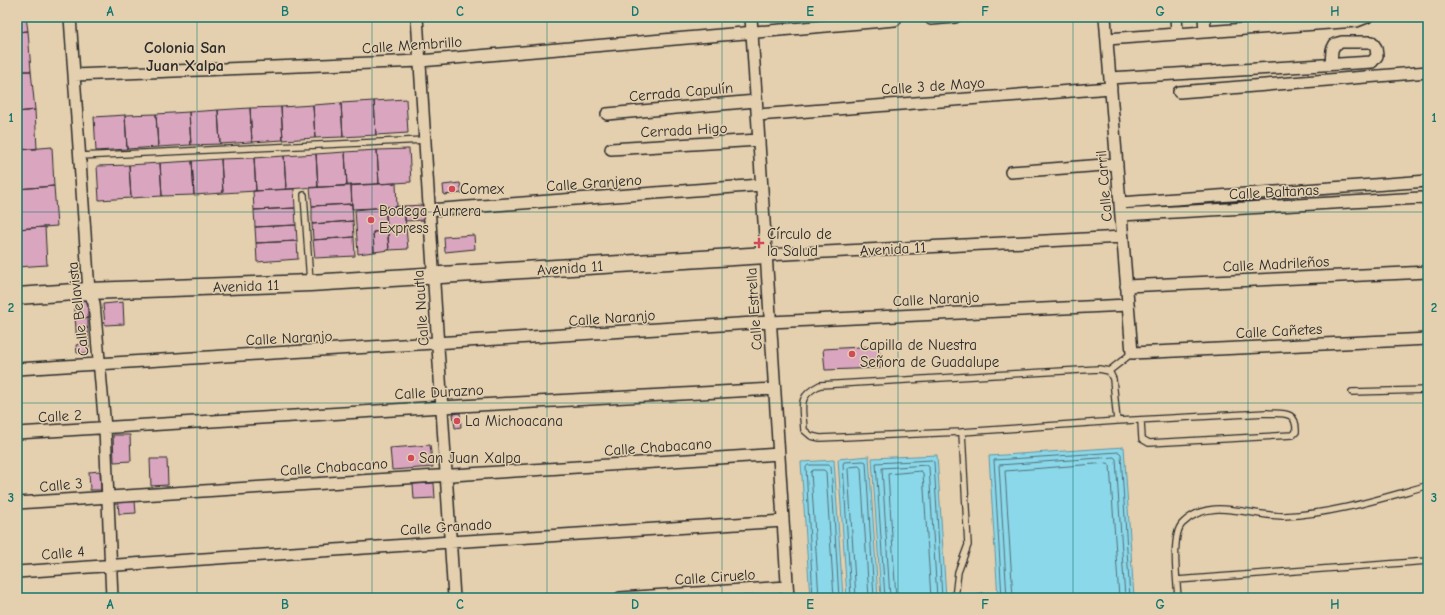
<svg xmlns="http://www.w3.org/2000/svg" width="1445" height="615" font-family="'Comic Neue',sans-serif">
  <style>
    .water { fill: #8bd8ea; stroke: #65939e }
    .lines { fill: none; stroke-linecap: round; stroke-linejoin: round }
    .shore { stroke: #517077; stroke-width: 1 }
    .building { fill: #daa5be; stroke: #2b2b2b }
    .lane-casing { stroke: #2b2b2b; stroke-width: 8 }
    .street-casing { stroke: #2b2b2b; stroke-width: 14 }
    .secondary-casing { stroke: #2b2b2b; stroke-width: 19 }
    .lane { stroke: #e4d0af; stroke-width: 5.5 }
    .street { stroke: #e4d0af; stroke-width: 11 }
    .secondary { stroke: #e4d0af; stroke-width: 16 }
    .grid { fill: none; stroke: #0f766e; stroke-width: 1; stroke-opacity: 0.55 }
    .poi-dot { fill: #d1495b; stroke: #e4d0af; stroke-width: 1.5 }
    .labels { text-anchor: middle; stroke-width: 3; stroke-linejoin: round; paint-order: stroke }
    .street-label { font-size: 15px; fill: #2b2b2b; stroke: #e4d0af }
    .poi-label { font-size: 15px; fill: #2b2b2b; stroke: #e4d0af; text-anchor: start }
    .neighbourhood-label { font-size: 16px; font-weight: bold; fill: #2b2b2b; stroke: #e4d0af }
    .neatline { fill: none; stroke: #0f766e; stroke-width: 1.5 }
    .grid-label { font-size: 13px; text-anchor: middle; font-weight: bold; fill: #0f766e }
  </style>
  <rect width="100%" height="100%" fill="#e4d0af"/>
  <filter id="ink" filterUnits="userSpaceOnUse"><feTurbulence type="fractalNoise" baseFrequency=".025" numOctaves="2"/><feDisplacementMap in="SourceGraphic" scale="8" xChannelSelector="R" yChannelSelector="G"/><feConvolveMatrix kernelMatrix="1 2 1 2 8 2 1 2 1" color-interpolation-filters="sRGB"/></filter>
  <g filter="url(#ink)">
    <path class="water" d="M1124,447L1134,598H998L989,456Z
      M937,455L946,598H881L872,458Z
      M869,456L878,598H847L838,459Z
      M834,460L843,598H810L801,462Z"/>
    <g class="lines">
      <path class="shore" d="M813,598L806,467L808,465H829L831,466L839,598
        M819,598L811,472L813,470H824L826,472L834,598
        M851,598L843,464L844,462L864,461L866,462L874,598
        M856,598L848,469L849,467L859,466L861,468L869,598
        M885,598L876,463L932,460L934,462L942,598
        M890,598L882,468L927,465L929,467L937,598
        M896,598L888,474L921,471L923,473L931,598
        M1002,598L994,460L1119,452L1121,454L1130,598
        M1007,598L999,465L1114,457L1116,459L1125,598
        M1013,598L1005,471L1108,463L1110,465L1119,598"/>
    </g>
    <path class="building" d="M17,17H26L28,31L17,32Z
      M28,31L31,71H17V32Z
      M17,71H31L35,110L17,112Z
      M406,99L408,133L376,135L374,101Z
      M374,101L376,135L343,137L341,103Z
      M341,103L343,137L315,138L313,105Z
      M313,105L315,138L283,140L281,107Z
      M281,107L283,140L252,142L250,108Z
      M250,108L252,142L220,144L218,110Z
      M35,110L37,149L17,150V112Z
      M218,110L220,144L191,145L189,112Z
      M189,112L191,145L158,147L156,114Z
      M156,114L158,147L127,149L125,115Z
      M125,115L127,149L96,151L94,117Z
      M52,147L54,186L17,189V150Z
      M409,149L411,182L379,184L377,150Z
      M377,150L379,184L347,186L345,152Z
      M345,152L347,186L318,187L316,154Z
      M316,154L318,187L286,189L284,156Z
      M284,156L286,189L256,191L254,158Z
      M254,158L256,191L223,193L221,159Z
      M221,159L223,193L194,195L192,161Z
      M192,161L194,195L162,196L160,163Z
      M160,163L162,196L131,198L129,165Z
      M129,165L131,198L99,200L97,166Z
      M396,183L397,207L352,209L351,185Z
      M460,183L462,193L444,195L443,185Z
      M351,185L352,204L312,206L310,188Z
      M54,186L57,226L17,229V189Z
      M294,189L295,208L254,210L253,191Z
      M352,204L353,221L312,224V206Z
      M424,205L425,220L405,221L404,206Z
      M404,206L408,249L389,250L385,207Z
      M385,207L388,231L373,232L374,252L358,254L355,210Z
      M295,208L296,225L255,227L254,210Z
      M353,221L354,237L313,240L312,224Z
      M296,225L297,241L256,243L255,227Z
      M45,227L47,265L17,267V229Z
      M388,231L389,250L374,252L373,232Z
      M474,235L475,249L445,252L444,237Z
      M354,237L355,256L315,258L313,240Z
      M297,241L298,259L257,262L256,243Z
      M75,300H88V318H75Z
      M123,302L124,324L105,325L103,304Z
      M75,318H88V328L76,329Z
      M88,328L89,353H77L76,345L80,344V336H76V329Z
      M879,346L881,368L825,370L823,349Z
      M460,413L461,427L455,428L453,414Z
      M113,435H130L131,461L114,462Z
      M430,445L433,467L392,470L390,448Z
      M150,459H167L168,485L151,486Z
      M100,471L101,490H90L89,472Z
      M434,483L435,498L414,499L413,484Z
      M135,501L136,513L119,514L118,502Z
      M983,593V598H977V594Z"/>
    <g class="lines">
      <g class="lane-casing">
        <path id="lane" d="M80,156L425,140
          M304,195L310,282
          M1109,371L1132,353
          M1352,392L1428,390
          M962,432L1117,421L1267,413C1283,414 1297,410 1296,432L1293,435L1149,443L1142,439L1141,421
          M1177,580L1428,561
          M955,598L958,572L968,545L962,432L820,438L811,436L804,430C803,407 796,397 820,385L1099,369L1109,371L1113,379L1117,421
          M1178,598C1177,581 1171,536 1182,524C1209,495 1251,517 1284,516C1333,514 1379,499 1426,486"/>
      </g>
      <g class="street-casing">
        <path id="street" d="M70,17L89,291L94,303L105,428L112,598
          M417,17L454,598
          M751,17L788,598
          M1105,17L1132,353L1428,339
          M1176,17L1177,33
          M1204,17L1205,31
          M931,19L955,17
          M1107,39L1357,21L1367,17
          M74,75L420,61L895,20
          M1110,78L1372,62L1377,56L1376,48L1372,42H1342L1335,44L1332,50L1331,64
          M1179,92L1428,72
          M607,114L756,101
          M757,115L1111,88
          M611,149L759,140
          M1011,172L1117,164
          M1120,203L1428,181
          M429,210L761,185
          M1121,215L1421,198L1428,200
          M766,255L1123,237
          M1126,286L1428,272
          M17,369L770,322L1128,305
          M17,433L442,407L774,389
          M17,503L779,454
          M17,572L450,542L783,521
          M620,598L787,587"/>
      </g>
      <g class="secondary-casing">
        <path id="secondary" d="M17,296L89,291L310,283L766,255"/>
      </g>
      <use href="#lane" class="lane"/>
      <use href="#street" class="street"/>
      <use href="#secondary" class="secondary"/>
    </g>
  </g>
  <path class="grid" d="M197,17V598M372,17V598M547,17V598M722,17V598M898,17V598M1073,17V598M1248,17V598M17,212H1428M17,403H1428"/>
  <g class="poi-dot">
    <circle cx="452" cy="189" r="4"/>
    <circle cx="371" cy="220" r="4"/>
    <path d="M757 237h4v4h4v4h-4v4h-4v-4h-4v-4h4z"/>
    <circle cx="852" cy="354" r="4"/>
    <circle cx="457" cy="421" r="4"/>
    <circle cx="411" cy="458" r="4"/>
  </g>
  <g class="labels">
    <g class="street-label">
      <text transform="translate(412 45) rotate(-4)" y="5">Calle Membrillo</text>
      <text transform="translate(933 86) rotate(-4)" y="5">Calle 3 de Mayo</text>
      <text transform="translate(681 92) rotate(-5)" y="5">Cerrada Capulín</text>
      <text transform="translate(684 130) rotate(-3)" y="5">Cerrada Higo</text>
      <text transform="translate(594 183) rotate(-4)" y="5">Calle Granjeno</text>
      <text transform="translate(1104 186) rotate(-95)" y="5">Calle Carril</text>
      <text transform="translate(1274 192) rotate(-3)" y="5">Calle Baltanas</text>
      <text transform="translate(893 249) rotate(-3)" y="5">Avenida 11</text>
      <text transform="translate(1276 264) rotate(-3)" y="5">Calle Madrileños</text>
      <text transform="translate(570 268) rotate(-4)" y="5">Avenida 11</text>
      <text transform="translate(246 286) rotate(-2)" y="5">Avenida 11</text>
      <text transform="translate(936 299) rotate(-3)" y="5">Calle Naranjo</text>
      <text transform="translate(421 308) rotate(-94)" y="5">Calle Nautla</text>
      <text transform="translate(78 309) rotate(-97)" y="5">Calle Bellavista</text>
      <text transform="translate(754 309) rotate(-94)" y="5">Calle Estrella</text>
      <text transform="translate(612 318) rotate(-4)" y="5">Calle Naranjo</text>
      <text transform="translate(1279 331) rotate(-3)" y="5">Calle Cañetes</text>
      <text transform="translate(289 338) rotate(-3)" y="5">Calle Naranjo</text>
      <text transform="translate(439 392) rotate(-3)" y="5">Calle Durazno</text>
      <text transform="translate(60 416) rotate(-3)" y="5">Calle 2</text>
      <text transform="translate(658 447) rotate(-4)" y="5">Calle Chabacano</text>
      <text transform="translate(334 467) rotate(-4)" y="5">Calle Chabacano</text>
      <text transform="translate(61 485) rotate(-5)" y="5">Calle 3</text>
      <text transform="translate(446 527) rotate(-4)" y="5">Calle Granado</text>
      <text transform="translate(63 553) rotate(-5)" y="5">Calle 4</text>
      <text transform="translate(715 577) rotate(-4)" y="5">Calle Ciruelo</text>
    </g>
    <g class="poi-label">
      <text x="460" y="194">Comex</text>
      <text x="379" y="216">Bodega Aurrera<tspan x="379" dy="17">Express</tspan></text>
      <text x="767" y="239">Círculo de<tspan x="767" dy="17">la Salud</tspan></text>
      <text x="860" y="350">Capilla de Nuestra<tspan x="860" dy="17">Señora de Guadalupe</tspan></text>
      <text x="465" y="426">La Michoacana</text>
      <text x="419" y="463">San Juan Xalpa</text>
    </g>
    <g class="neighbourhood-label">
      <text x="185" y="53">Colonia San<tspan x="185" dy="18">Juan Xalpa</tspan></text>
    </g>
  </g>
  <rect width="1445" height="615" fill="none" stroke="#e4d0af" stroke-width="44"/>
  <rect x="22" y="22" width="1401" height="571" class="neatline"/>
  <g class="grid-label">
    <text x="110" y="16">A</text>
    <text x="285" y="16">B</text>
    <text x="460" y="16">C</text>
    <text x="635" y="16">D</text>
    <text x="810" y="16">E</text>
    <text x="985" y="16">F</text>
    <text x="1160" y="16">G</text>
    <text x="1335" y="16">H</text>
    <text x="11" y="122">1</text>
    <text x="1434" y="122">1</text>
    <text x="11" y="312">2</text>
    <text x="1434" y="312">2</text>
    <text x="11" y="502">3</text>
    <text x="1434" y="502">3</text>
    <text x="110" y="609">A</text>
    <text x="285" y="609">B</text>
    <text x="460" y="609">C</text>
    <text x="635" y="609">D</text>
    <text x="810" y="609">E</text>
    <text x="985" y="609">F</text>
    <text x="1160" y="609">G</text>
    <text x="1335" y="609">H</text>
  </g>
</svg>
